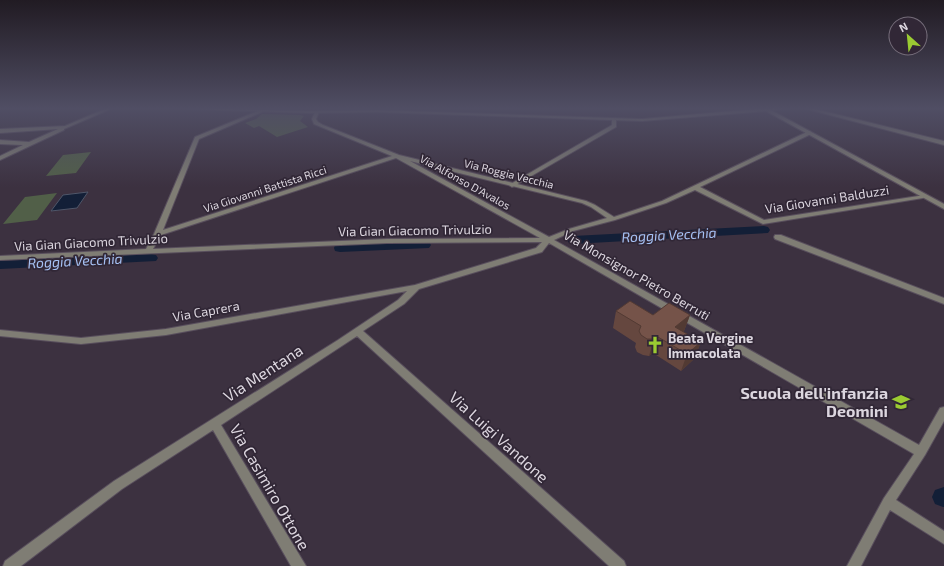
<svg xmlns="http://www.w3.org/2000/svg" width="944" height="566" font-family="'Exo 2',sans-serif">
  <style>
    .green { fill: #515f48 }
    .water { fill: #131f37; stroke: #4f5669 }
    .lines { fill: none; stroke-linecap: round; stroke-linejoin: round }
    .canal { fill: #131f37; fill-rule: evenodd }
    .pedestrian-casing { stroke: #594f5d; stroke-width: 2 }
    .minor-casing { stroke: #594f5d; stroke-width: 2 }
    .tertiary-casing { stroke: #594f5d; stroke-width: 2 }
    .pedestrian { fill: #7f7d74; fill-rule: evenodd }
    .minor { fill: #7f7d74; fill-rule: evenodd }
    .tertiary { fill: #7f7d74; fill-rule: evenodd }
    .wall { fill: #65473f }
    .shaded-wall { fill: #523a33 }
    .building { fill: #755349; stroke: #523a33 }
    .labels { text-anchor: middle; stroke-width: 3.5; stroke-linejoin: round; paint-order: stroke }
    .far-street-label { font-size: 11px; fill: #dcd6df; stroke: #312736 }
    .street-label { font-size: 13px; fill: #dcd6df; stroke: #312736 }
    .poi-label { font-size: 13px; font-weight: bold; fill: #dcd6df; stroke: #312736; text-anchor: start }
    .water-label { font-size: 14px; font-style: italic; fill: #a5c0f3; stroke: #312736 }
    .near-street-label { font-size: 16px; fill: #dcd6df; stroke: #312736 }
    .near-poi-label { font-size: 16px; font-weight: bold; fill: #dcd6df; stroke: #312736; text-anchor: end }
  </style>
  <rect width="100%" height="100%" fill="#3c3140"/>
  <path class="green" d="M262,114L300,115L304,116L300,121L308,127L277,137L259,126L254,128L245,123L256,119Z
    M91,152L76,173L46,176L63,155Z
    M57,193L37,220L3,224L25,197Z"/>
  <path class="water" d="M88,192L77,208L51,211L63,195Z"/>
  <g class="lines">
    <path class="canal" d="M764,226L768,227L770,230L768,233L573,244L569,243L567,240L569,237L573,236Z
      M425,241L429,242L431,245L429,248L340,252L335,251L334,248L335,245L340,244Z
      M151,254L156,255L158,258L156,261L0,269V261Z
      M944,487V507H943L935,504L932,497L935,490Z"/>
    <g class="pedestrian-casing">
      <path id="pedestrian" d="M612,119L616,120V127L514,186L512,187L509,185L612,125Z"/>
    </g>
    <g class="minor-casing">
      <path id="minor" d="M107,108H113L64,129V130L0,160V156L23,145L0,144V140L29,142L58,129L0,133V129L65,126Z
        M773,108H793L767,111L765,110Z
        M803,108H811L944,141V145Z
        M260,110H262V112L199,139L163,230L392,156L314,124L312,119L315,112L317,111L319,112L316,119L318,122L323,125L399,155L586,201L595,205L614,217L662,201L809,131L811,132V134L700,187L764,220L925,195L926,196L923,198L763,224L695,190L666,203L615,220L573,231L554,240L919,445L940,408L944,407V421L925,455L896,500L944,531V544L890,510L861,566H847L884,498L914,454L549,243L542,252L419,289L404,304L363,331L624,561L626,566H609L357,336L221,425L306,566H291L213,430L122,489L21,566H3L5,561L114,481L338,340L398,300L407,291L166,335L81,344L0,336V330L81,338L166,329L415,285L536,248L542,242L387,243L0,260V256L146,249L154,234L195,137ZM396,158L540,238L387,239L153,249L161,235ZM410,161L582,203L591,207L607,218L569,229L549,237Z
        M775,235H781L944,298V304L775,239L774,237Z"/>
    </g>
    <g class="tertiary-casing">
      <path id="tertiary" d="M188,108L309,111L377,110L642,119L767,108L944,204V209L766,111L642,121L377,112L309,113L190,109Z"/>
    </g>
    <use href="#pedestrian" class="pedestrian"/>
    <use href="#minor" class="minor"/>
    <use href="#tertiary" class="tertiary"/>
  </g>
  <path class="wall" d="M616,311L653,315H690L684,331L683,332L701,342L694,359L681,371L653,353L649,356L643,355L637,352L635,347L636,343L613,328Z"/>
  <path class="shaded-wall" d="M690,315L684,331L669,344L675,327Z
    M658,337L653,353L649,356L654,339Z
    M701,342L694,359L681,371L687,354Z"/>
  <path class="building" d="M630,301L653,315L669,303L690,315L675,327L701,342L687,354L658,337L654,339H647L641,335L639,331L641,326L616,311Z"/>
  <linearGradient id="sky" x2="0" y2="1"><stop stop-color="#211b23"/><stop offset="0.58" stop-color="#504e64"/><stop offset="1" stop-color="#504e64" stop-opacity="0"/></linearGradient>
  <rect width="944" height="187" fill="url(#sky)"/>
  <defs>
    <g id="church-bare" transform="scale(1.38)"><path d="M-1.2-6h2.4v3.5h3.3v2.4h-3.3V6h-2.4V-.1h-3.3v-2.4h3.3Z" fill="#9bcb32" stroke="#312736" stroke-width="2.5" paint-order="stroke"/></g>
    <g id="school-bare" transform="scale(1.38)"><path d="M0-5L7-2L0 1L-7-2ZM-4 1L0 2.5L4 1V4Q0 6-4 4Z" fill="#9bcb32" stroke="#312736" stroke-width="2.5" paint-order="stroke"/></g>
  </defs>
  <g fill-rule="evenodd">
    <use href="#church-bare" x="655" y="345"/>
    <use href="#school-bare" x="901" y="402"/>
  </g>
  <g class="labels">
    <g class="far-street-label">
      <text transform="translate(509 174) rotate(14)" y="4">Via Roggia Vecchia</text>
      <text transform="translate(465 182) rotate(29)" y="4">Via Alfonso D'Avalos</text>
      <text transform="translate(265 189) rotate(-18)" y="4">Via Giovanni Battista Ricci</text>
    </g>
    <g class="street-label">
      <text transform="translate(827 199) rotate(-9)" y="5">Via Giovanni Balduzzi</text>
      <text transform="translate(415 230) rotate(-1)" y="5">Via Gian Giacomo Trivulzio</text>
      <text transform="translate(91 242) rotate(-3)" y="5">Via Gian Giacomo Trivulzio</text>
      <text transform="translate(637 275) rotate(30)" y="5">Via Monsignor Pietro Berruti</text>
      <text transform="translate(206 311) rotate(-10)" y="5">Via Caprera</text>
    </g>
    <g class="poi-label">
      <text x="668" y="343">Beata Vergine<tspan x="668" dy="15">Immacolata</tspan></text>
    </g>
    <g class="water-label">
      <text transform="translate(669 235) rotate(-3)" y="5">Roggia Vecchia</text>
      <text transform="translate(75 261) rotate(-3)" y="5">Roggia Vecchia</text>
    </g>
    <g class="near-street-label">
      <text transform="translate(263 373) rotate(-33)" y="6">Via Mentana</text>
      <text transform="translate(499 437) rotate(42)" y="6">Via Luigi Vandone</text>
      <text transform="translate(270 487) rotate(60)" y="6">Via Casimiro Ottone</text>
    </g>
    <g class="near-poi-label">
      <text x="888" y="399">Scuola dell'infanzia<tspan x="888" dy="18">Deomini</tspan></text>
    </g>
  </g>
  <g transform="translate(908 36) rotate(333)"><circle r="19" fill="#312736" stroke="#756d7a"/>
  <path d="M0-3L7 15L0 10L-7 15Z" fill="#9bcb32"/>
  <text y="-6" font-size="11" font-weight="bold" text-anchor="middle" fill="#dcd6df">N</text>
  </g>
</svg>
